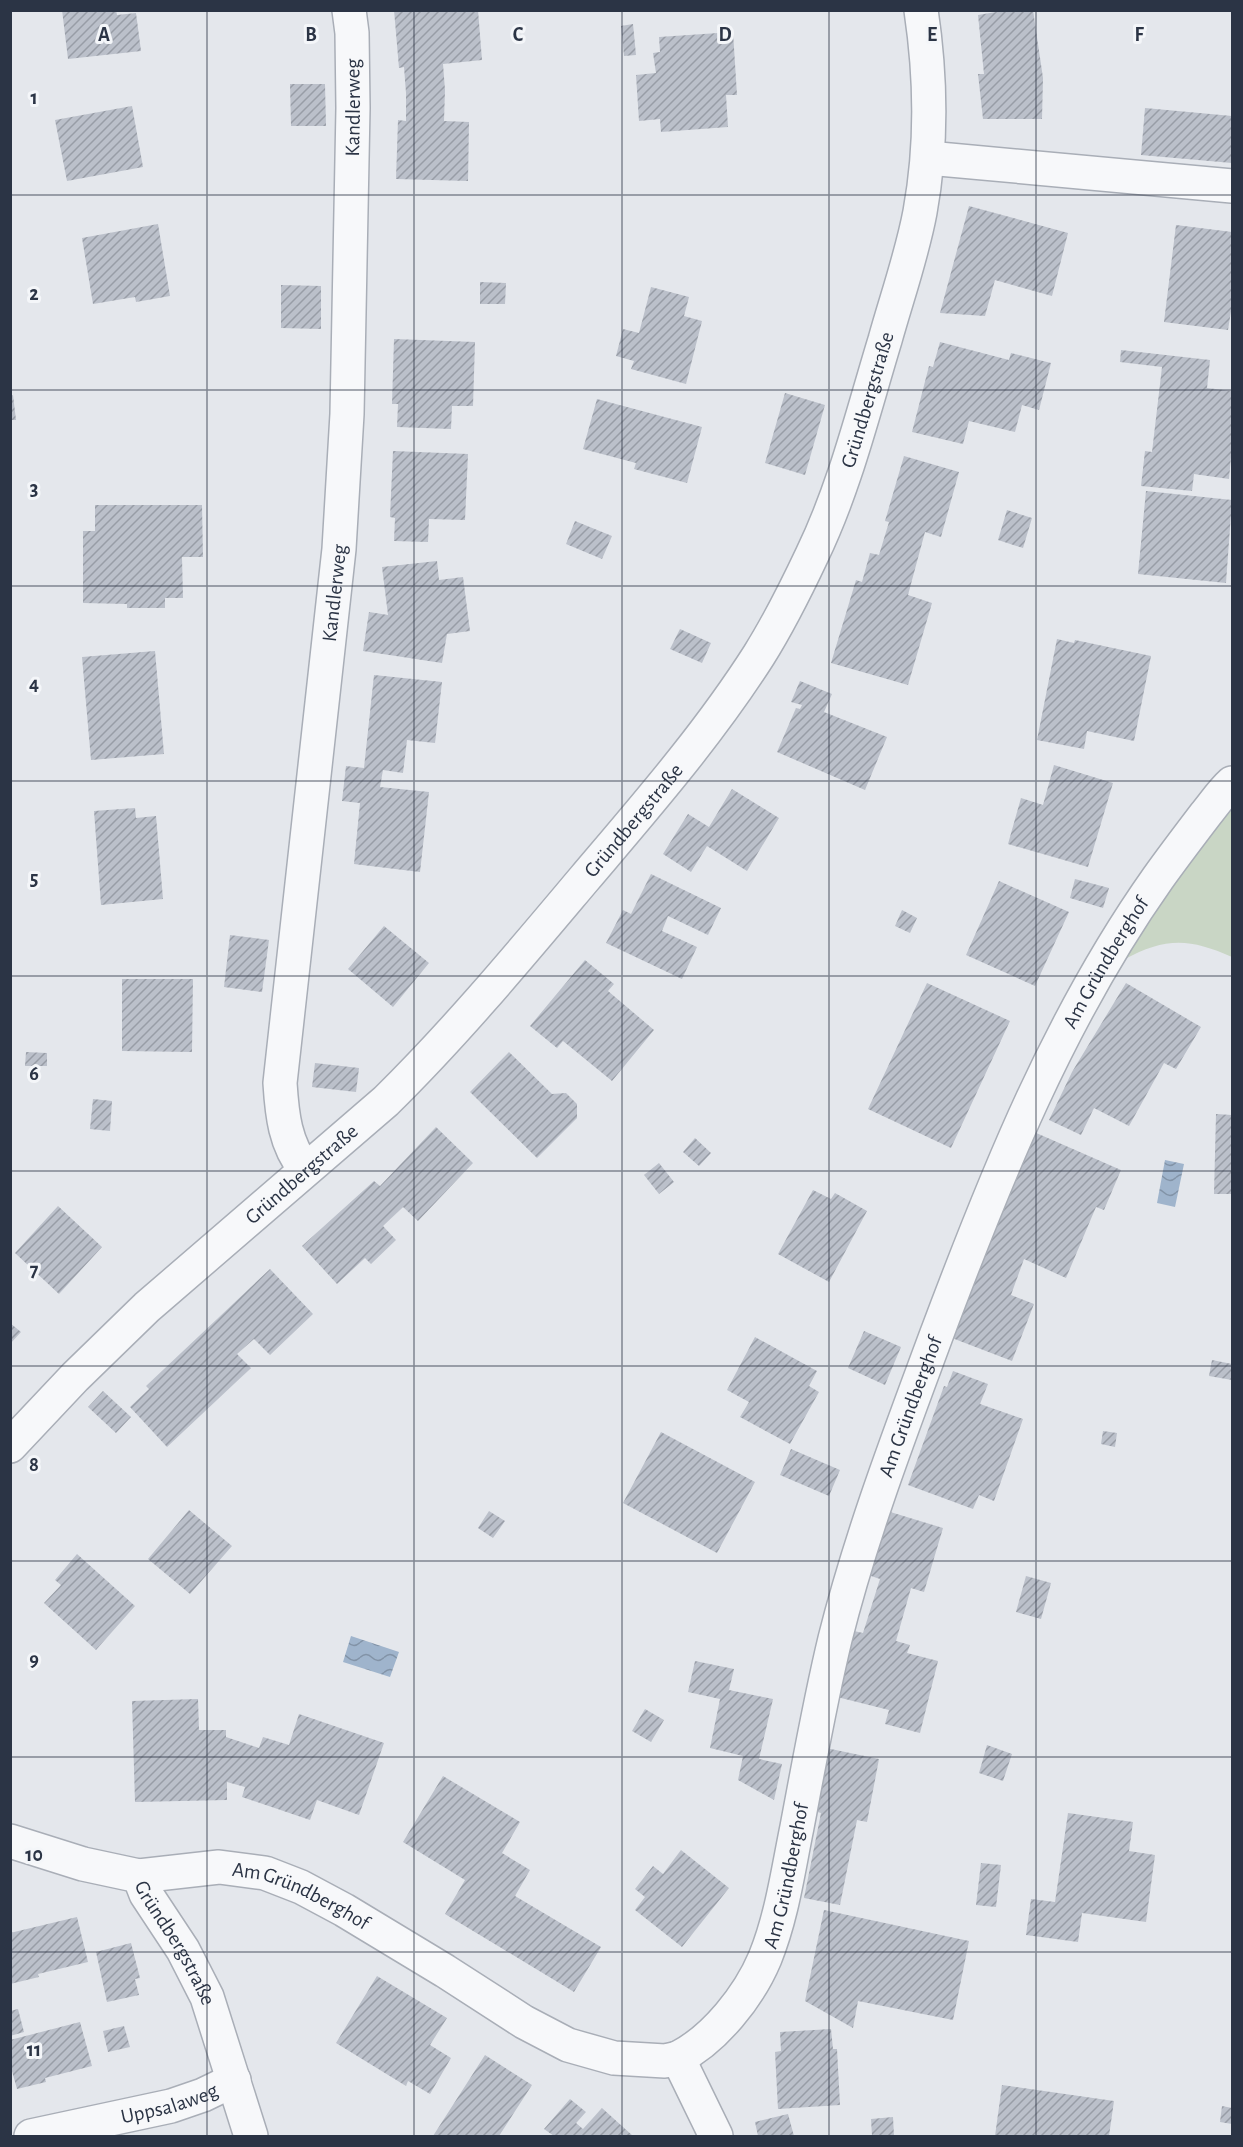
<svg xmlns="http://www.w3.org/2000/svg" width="1243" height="2147" font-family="'Alegreya Sans',sans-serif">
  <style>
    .green { fill: #c9d6c5 }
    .water { fill: url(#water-waves) }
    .building { fill: url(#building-hatch) }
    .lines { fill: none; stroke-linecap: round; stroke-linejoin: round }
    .street-casing { stroke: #a9aeb7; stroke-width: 36 }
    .street { stroke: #f7f8fa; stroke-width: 33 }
    .grid { fill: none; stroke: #2b3445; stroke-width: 1.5; stroke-opacity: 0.55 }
    .labels { text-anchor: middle; stroke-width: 6; stroke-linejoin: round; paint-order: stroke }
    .street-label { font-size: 21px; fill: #2b3445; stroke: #f4f6f9 }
    .grid-label { font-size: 20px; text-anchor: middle; font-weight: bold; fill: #2b3445; stroke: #f4f6f9; stroke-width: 6; stroke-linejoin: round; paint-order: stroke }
  </style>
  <defs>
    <pattern id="water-waves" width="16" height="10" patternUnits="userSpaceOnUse" patternTransform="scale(1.5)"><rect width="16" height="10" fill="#9fb4cc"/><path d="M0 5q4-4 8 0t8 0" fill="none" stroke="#8293a7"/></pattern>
    <pattern id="building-hatch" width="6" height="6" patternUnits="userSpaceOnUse" patternTransform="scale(1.5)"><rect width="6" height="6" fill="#bbc0ca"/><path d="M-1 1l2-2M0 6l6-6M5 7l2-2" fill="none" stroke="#989da6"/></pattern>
  </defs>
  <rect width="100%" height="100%" fill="#e4e7ec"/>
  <path class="green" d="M1232,807V957C1189,938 1166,937 1123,960L1187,866Z"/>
  <path class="water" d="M1165,1160L1184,1164L1175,1207L1157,1203Z
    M351,1636L399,1652L390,1677L343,1662Z"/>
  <path class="building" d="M62,10H116L117,15L136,13L141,51L68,59Z
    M394,10H478L482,60L443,64L445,90L444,121L469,122L468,181L396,179L398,120L406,121V93L404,67L399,68Z
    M1008,10H1033L1043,78L1042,119H983L978,74H984L978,15Z
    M633,24L636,55L624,56L621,26Z
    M733,32L737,95H726L728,127L661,132L660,119L639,121L636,75L656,73L653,53L660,52L659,37Z
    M290,84H325L326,126H291Z
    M132,106L143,167L67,181L55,120Z
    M1145,108L1232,116V163L1141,155Z
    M969,206L1068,233L1052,296L995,280L985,316L940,313Z
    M158,224L170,296L136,302L135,297L93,304L82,238Z
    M1176,225L1232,232V305L1228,330L1164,322Z
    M480,282L506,283L505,304H480Z
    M281,285L321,286V329L281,328Z
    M651,287L689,297L684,316L702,321L686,384L631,369L634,361L616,356L623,329L639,333Z
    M394,339L475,342L473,406H452L451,429L397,427L398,404H392Z
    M940,342L1009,360L1011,353L1051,363L1039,410L1022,405L1015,432L969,421L963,444L912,432L929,366L933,367Z
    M1121,350L1210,360L1207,388L1232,391V446L1229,479L1194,474L1192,491L1141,486L1145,451L1152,452L1162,367L1120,362Z
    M785,393L825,405L805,475L765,463Z
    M13,395L16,420H10V396Z
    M597,399L702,427L687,483L634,469L636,463L583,449Z
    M393,451L468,454L465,520L429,519L428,542L394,541L395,518L390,517Z
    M904,456L959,472L941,537L925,532L908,595L932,603L908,685L831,663L856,580L862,582L870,553L879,555L889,522L885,521Z
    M1146,491L1232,500L1226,583L1138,574Z
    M95,505H202L203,557H182L183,598H165V608H127V604L83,603V531H95Z
    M1007,510L1032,518L1023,548L998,540Z
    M575,521L612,536L602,559L566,544Z
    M437,561L439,580L463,577L470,631L447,634L442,663L363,651L369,612L388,615L382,567Z
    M680,629L711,643L702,663L670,649Z
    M1057,639L1074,643L1075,640L1151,656L1134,741L1087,731L1084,749L1037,740Z
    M155,651L164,754L91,760L82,657Z
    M374,675L442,682L435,743L407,740L403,773L383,770L380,787L429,792L420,872L354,864L360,803L342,801L346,766L364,768Z
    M800,681L832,694L824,712L887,737L865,790L777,752L796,708L800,709L802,705L791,702Z
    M1054,765L1113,783L1088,867L1008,844L1021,798L1043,805Z
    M732,789L779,818L747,871L707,846L691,872L663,854L688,814L709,827Z
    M135,808L136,818L156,816L163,899L101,905L94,811Z
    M651,874L721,908L708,935L668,916L662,931L697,947L682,979L606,943L623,910L631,914Z
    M1075,879L1109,888L1103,908L1070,898Z
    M999,881L1069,912L1035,986L966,955Z
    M902,910L917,918L910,933L895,926Z
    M384,926L429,963L393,1007L348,969Z
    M230,935L269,940L262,992L224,987Z
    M585,960L614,984L608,991L654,1030L612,1081L563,1041L557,1048L530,1026Z
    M122,979H193L192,1052L122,1051Z
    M927,983L1010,1021L951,1148L868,1109Z
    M1126,983L1201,1027L1176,1069L1164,1063L1129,1126L1094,1108L1081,1135L1049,1120L1072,1072Z
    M26,1052L47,1053V1066H25Z
    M509,1052L552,1094L566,1093L577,1104V1118L537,1158L470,1092Z
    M315,1063L359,1068L356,1092L312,1087Z
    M93,1099L112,1101L110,1131L90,1129Z
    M1216,1114L1232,1115V1194H1214Z
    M436,1127L473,1163L418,1221L403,1207L383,1226L396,1240L371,1264L365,1258L337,1284L302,1246L374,1181L380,1186Z
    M1034,1132L1121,1170L1104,1210L1096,1207L1066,1278L1024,1259L1011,1295L1034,1304L1012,1361L952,1338Z
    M695,1138L711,1153L699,1166L683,1152Z
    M659,1163L674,1182L659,1194L644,1175Z
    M813,1190L831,1199L835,1193L867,1211L829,1282L778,1254Z
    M58,1206L102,1247L59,1294L15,1253Z
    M270,1269L313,1314L270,1355L254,1339L237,1354L251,1368L167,1447L130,1407L149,1389L146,1386Z
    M10,1323L21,1332L10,1344Z
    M864,1331L901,1347L885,1385L848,1368Z
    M755,1337L817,1371L809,1386L819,1392L790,1444L740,1417L749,1402L727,1390Z
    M1212,1360L1232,1364V1380L1209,1376Z
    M953,1371L988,1384L980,1404L1023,1419L994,1501L979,1495L973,1509L908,1485L944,1386L947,1387Z
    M103,1391L131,1417L116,1433L88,1407Z
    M1103,1431L1117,1433L1115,1447L1101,1444Z
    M661,1432L755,1482L717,1553L623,1503Z
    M791,1449L840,1470L829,1496L780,1475Z
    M189,1510L232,1546L190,1594L148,1559Z
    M489,1511L505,1521L493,1538L478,1528Z
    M887,1511L943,1528L924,1592L911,1588L896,1641L910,1645L907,1653L938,1661L920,1733L885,1724L889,1710L837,1697L854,1631L863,1633L880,1579L868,1575Z
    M77,1554L135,1606L96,1650L44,1603L61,1585L55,1580Z
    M1026,1576L1051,1583L1041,1619L1016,1612Z
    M695,1661L734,1669L729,1690L773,1699L759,1759L782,1764L774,1800L738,1780L743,1756L710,1748L720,1699L688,1692Z
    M198,1699L199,1730H226V1737L259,1748L263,1737L289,1745L299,1714L384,1743L359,1815L317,1800L310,1820L242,1797L245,1787L227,1782V1800L135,1802L132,1701Z
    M645,1709L664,1720L651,1742L632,1731Z
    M987,1745L1012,1754L1003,1781L979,1773Z
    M826,1748L879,1759L867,1822L857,1820L840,1905L804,1898L821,1813L814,1811Z
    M443,1776L520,1822L502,1853L530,1870L515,1896L601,1947L574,1992L445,1914L465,1880L403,1842Z
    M1068,1813L1133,1822L1129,1851L1155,1855L1146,1922L1082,1913L1078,1942L1026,1935L1031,1899L1055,1902Z
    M681,1850L729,1888L682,1947L635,1910L645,1897L635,1889L653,1866L663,1874Z
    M981,1863L1001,1865L996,1907L976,1905Z
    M824,1910L969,1941L953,2020L858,2001L853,2028L805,2001Z
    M77,1917L88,1962L38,1974L39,1977L10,1984V1933Z
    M131,1943L140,1978L135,1979L139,1995L107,2002L96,1952Z
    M377,1976L447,2018L430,2045L451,2058L430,2094L408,2081L406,2086L336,2043Z
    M18,2009L24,2032L10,2036V2011Z
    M80,2022L92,2066L45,2078L46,2082L17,2089L10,2064V2040Z
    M124,2026L130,2047L108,2052L103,2031Z
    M831,2029L833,2049H837L840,2105L778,2109L775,2052L781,2051L780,2032Z
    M485,2055L532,2085L499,2136H433Z
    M1002,2085L1114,2101L1109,2136H995Z
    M570,2099L586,2112L576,2123L583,2129L602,2108L633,2136H554L544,2129Z
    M1222,2106L1232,2108V2124L1220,2122Z
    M788,2114L794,2136H758L755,2122Z
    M893,2117L894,2136H872L871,2119Z"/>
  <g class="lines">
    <g class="street-casing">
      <g id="street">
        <path d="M928,158L1232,186"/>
        <path id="s1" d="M305,1169C285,1144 282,1115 280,1083L339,549L347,414L353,108L352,33L349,10"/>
        <path id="s2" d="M10,1446L75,1377L147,1307L386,1101C457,1031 520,955 584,879C645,807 708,735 759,655C779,623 796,589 812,555C845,487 863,412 885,340C897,297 912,255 920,212C932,146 931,77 921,10"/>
        <path id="s3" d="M10,1841L83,1864L139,1876L146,1894L183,1950L207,1997L251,2136"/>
        <path id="s4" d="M139,1876L219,1867L265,1873L301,1887L344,1910L445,1971L524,2022L568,2045L614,2058L665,2061L678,2058L716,2136"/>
        <path id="s5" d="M678,2058C715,2039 749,1996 765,1958C782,1916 788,1871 797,1827C809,1764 820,1701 835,1639C861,1535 899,1436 936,1336C996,1176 1059,1018 1158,878C1173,857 1189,836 1205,815C1214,804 1222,792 1232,783"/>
        <path id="s6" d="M31,2136L171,2106L203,2095L234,2080"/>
      </g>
    </g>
    <use href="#street" class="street"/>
  </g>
  <path class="grid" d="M207,10V2136M414,10V2136M622,10V2136M829,10V2136M1036,10V2136M10,195H1232M10,390H1232M10,586H1232M10,781H1232M10,976H1232M10,1171H1232M10,1366H1232M10,1561H1232M10,1757H1232M10,1952H1232"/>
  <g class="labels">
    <g class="street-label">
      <text dy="7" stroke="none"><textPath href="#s1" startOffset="1070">Kandlerweg</textPath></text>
      <text dy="7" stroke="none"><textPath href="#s2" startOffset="1371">Gründbergstraße</textPath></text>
      <text dy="7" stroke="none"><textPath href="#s1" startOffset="584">Kandlerweg</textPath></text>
      <text dy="7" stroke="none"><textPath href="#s2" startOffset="885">Gründbergstraße</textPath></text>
      <text dy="7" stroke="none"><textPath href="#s5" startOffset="1192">Am Gründberghof</textPath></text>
      <text dy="7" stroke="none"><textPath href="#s2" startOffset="399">Gründbergstraße</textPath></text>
      <text dy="7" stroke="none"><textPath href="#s5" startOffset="706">Am Gründberghof</textPath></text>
      <text dy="7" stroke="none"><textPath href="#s5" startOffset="220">Am Gründberghof</textPath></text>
      <text dy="7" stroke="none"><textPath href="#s4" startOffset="168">Am Gründberghof</textPath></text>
      <text dy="7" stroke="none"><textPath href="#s3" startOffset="210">Gründbergstraße</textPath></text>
      <text dy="7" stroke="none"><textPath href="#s6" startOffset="142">Uppsalaweg</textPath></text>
    </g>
  </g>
  <g class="grid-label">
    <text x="104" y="41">A</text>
    <text x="311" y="41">B</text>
    <text x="518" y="41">C</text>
    <text x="725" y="41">D</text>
    <text x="932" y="41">E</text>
    <text x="1139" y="41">F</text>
    <text x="34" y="104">1</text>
    <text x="34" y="300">2</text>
    <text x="34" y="495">3</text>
    <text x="34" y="690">4</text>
    <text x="34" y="885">5</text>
    <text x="34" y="1080">6</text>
    <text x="34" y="1276">7</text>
    <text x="34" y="1471">8</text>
    <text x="34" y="1666">9</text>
    <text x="34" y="1861">10</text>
    <text x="34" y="2056">11</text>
  </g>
  <rect width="1243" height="2147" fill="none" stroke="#2b3445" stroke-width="24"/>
</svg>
